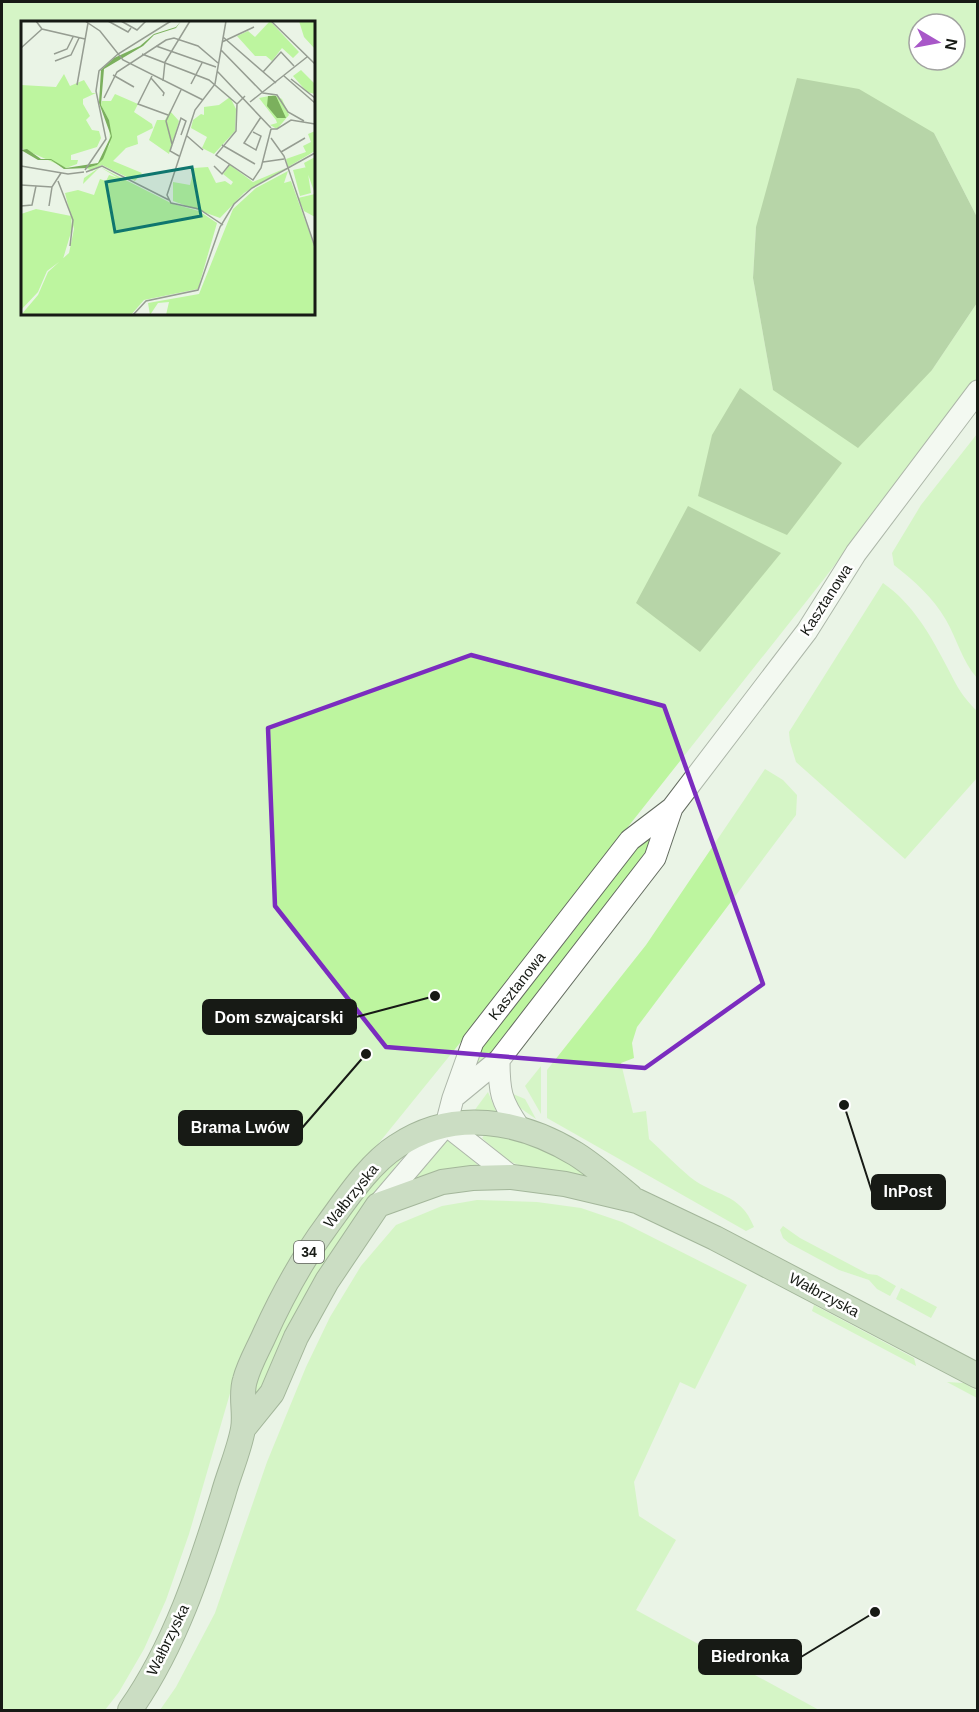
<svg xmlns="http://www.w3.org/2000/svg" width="979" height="1712" font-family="Arial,sans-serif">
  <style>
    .green { fill: #bdf59f; fill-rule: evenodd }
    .water { fill: #7bb05d }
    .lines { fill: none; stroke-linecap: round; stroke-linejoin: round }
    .secondary-casing { stroke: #646c60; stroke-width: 23 }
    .primary-casing { stroke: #4e6b3f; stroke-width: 26 }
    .secondary { stroke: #fff; stroke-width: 21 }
    .primary { stroke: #a7c199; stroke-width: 24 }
    .marked { fill: none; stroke: #7b2cbf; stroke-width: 4.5; stroke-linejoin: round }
    .labels { text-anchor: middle; stroke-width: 5; stroke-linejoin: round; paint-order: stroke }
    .shield { fill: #fff; stroke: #5d5f5b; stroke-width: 1.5 }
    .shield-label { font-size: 14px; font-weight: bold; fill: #171a15 }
    .street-label { font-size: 15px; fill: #171a15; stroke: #fff }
    .inset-road { fill: none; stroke: #969d92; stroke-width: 1.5 }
    .view { fill: #0f766e; fill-opacity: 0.15; stroke: #0f766e; stroke-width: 3 }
    .inset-edge { fill: none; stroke: #171a15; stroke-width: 3 }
    .leader { fill: none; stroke: #171a15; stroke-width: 2 }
    .callout-dot { fill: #171a15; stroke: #fff; stroke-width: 2 }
    .callout { fill: #171a15; stroke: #171a15; stroke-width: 2 }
    .callout-label { font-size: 16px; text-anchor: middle; font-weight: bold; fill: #fff }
  </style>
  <rect width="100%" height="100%" fill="#eaf4e6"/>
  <path class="green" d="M2,2H977V217L934,133L756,227L753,278L773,390L932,370L977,303V378L824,579L597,866L464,1038L374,1149L348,1178L324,1208L307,1236L253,1333L231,1390L189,1534L166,1600L144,1649L119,1692L105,1710H2ZM22,22H314V314H22ZM919,24H955V60H919Z
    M977,434V678C962,661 957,639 946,620C933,597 914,581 894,565L892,553L921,505Z
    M883,583C912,603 930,634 946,665C957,686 960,694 977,711V778L905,859L796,762L790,742L789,732Z
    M765,769L783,780L797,795L796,815L637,1027L632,1043L634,1058L621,1063L633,1113L646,1111L649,1139C662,1151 676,1165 690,1177C715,1197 740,1192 754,1227L746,1231L547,1118V1070L646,945Z
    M648,832L657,836L584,936L477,1069L472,1065L479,1051L576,928Z
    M541,1066V1114L525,1086Z
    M488,1092L496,1111L495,1113L474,1111Z
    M513,1094L525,1099L536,1119L516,1105Z
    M486,1133C530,1139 561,1158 600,1179L527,1168L508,1161L482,1138Z
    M451,1134L479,1167L452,1170L415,1178Z
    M405,1154L353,1223L255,1409L247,1403L275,1335L300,1288L328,1242L374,1180Z
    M477,1200L537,1202L581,1208L622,1222L747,1285L695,1389L680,1382L634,1482L639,1516L676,1540L636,1610L819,1710H160L176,1687L215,1613L267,1462L306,1367L330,1317L361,1266L396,1225L442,1206Z
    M783,1226L800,1238L868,1274L877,1275L896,1286L890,1296L877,1289L869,1280L839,1270L789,1243L783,1238L780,1230Z
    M901,1288L937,1307L931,1318L896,1299Z
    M814,1305L914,1358L916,1366L812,1311Z
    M947,1382L964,1383L977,1391V1398Z"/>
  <path class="water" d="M797,78L859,89L934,133L977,217V303L932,370L858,448L773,390L753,278L756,227Z
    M740,388L842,463L787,535L698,496L712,435Z
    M688,506L781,553L700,652L636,603Z"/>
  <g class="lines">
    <g class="secondary-casing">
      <path id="secondary" d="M499,1060C499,1092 501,1101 519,1127
        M454,1097L499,1060L655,858L672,808
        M446,1125L512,1177
        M378,1205L446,1125L453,1098L473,1042L630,840L672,808L807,631L856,553L978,391"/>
    </g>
    <g class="primary-casing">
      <path id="primary" d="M243,1429L272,1393L296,1337L327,1281L378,1205L442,1182L472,1178L512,1177L565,1184L637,1201L715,1238L978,1376
        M130,1710C175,1646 200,1569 223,1495C229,1473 239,1451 243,1429C246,1413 240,1395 245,1380C249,1365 257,1351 263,1338C281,1298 302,1259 328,1224C347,1198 370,1163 397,1146C454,1108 520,1120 576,1154C595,1166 613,1182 630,1196"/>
    </g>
    <use href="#secondary" class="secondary"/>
    <use href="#primary" class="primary"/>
  </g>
  <path d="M0 0H979V1712H0ZM471,655L664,706L763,984L645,1068L386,1047L275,906L268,728Z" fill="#eaf4e6" fill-opacity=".55" fill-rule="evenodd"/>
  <path class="marked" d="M471,655L664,706L763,984L645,1068L386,1047L275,906L268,728Z"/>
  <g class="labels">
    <rect class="shield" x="294" y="1241" width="30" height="22" rx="4.5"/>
    <g class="shield-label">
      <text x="309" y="1257">34</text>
    </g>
    <g class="street-label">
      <text transform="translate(826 600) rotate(-57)" y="5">Kasztanowa</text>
      <text transform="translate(517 986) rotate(-52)" y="5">Kasztanowa</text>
      <text transform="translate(351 1196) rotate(-51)" y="5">Wałbrzyska</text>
      <text transform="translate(824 1295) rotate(28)" y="5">Wałbrzyska</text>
      <text transform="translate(168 1640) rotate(-64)" y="5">Wałbrzyska</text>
    </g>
  </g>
  <g transform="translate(21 21)">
    <rect width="294" height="294" fill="#eaf4e6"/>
    <path d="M249,0L278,31L272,37L261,27L251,40L245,35H234L216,15L227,10L234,16ZM278,0H294V28L283,16ZM280,49L294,63V73L286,71L272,55ZM43,53L49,65L63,59L71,72H75L62,78V83L69,95L65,99L71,109L78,110L80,117L76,126L50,134V139H57L56,143L45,147L0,127V64L35,66ZM94,73L117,83L113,91L131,103L132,107L116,115L117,123L105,127L92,140L121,152L114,160L81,144L71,150L65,147L76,144L89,123L88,99L80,84L81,80H90ZM253,74L261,78L268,94L256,108L249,104L256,102L255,99L238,77ZM209,76L215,88L214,110L193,133L181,127L186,116L170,107L172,99L180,93L183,94V86L198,84ZM149,90L158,100L148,133L128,119L136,99H144ZM294,110V130L267,146L265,138L285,131L282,125L290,121L287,113ZM294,136V196L283,190L277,177L294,173L283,142ZM209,144L232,161L265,147L223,172L199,197L152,180V161L169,164L173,147L187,146L195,162L204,160L210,164L212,161L202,153ZM79,146L152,183L178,190L196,202L177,268L123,279L110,294H0L17,274L27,251L48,232L53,208L44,172L57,169L73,174L79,158L85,160L88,154L97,157L79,146L62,163L63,157ZM286,146L290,172L279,175L272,149ZM267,150L263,162L270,160L294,227V294H145L148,281L137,282L129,294L127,282L178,273L212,188L235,167ZM15,188L50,195L51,208L42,238L26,250L17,271L0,289V193Z" fill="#bdf59f"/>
    <path d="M160,0L155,7L133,14L122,25L83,48L80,84L88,99L91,116L82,138L76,144L66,147L43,148L30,139H17L0,129L6,128L20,138H30L45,147L77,142L90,115L78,82L80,49L93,37L119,25L133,13L155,6ZM247,75H255L265,97H256L246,85Z" fill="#7bb05d"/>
    <path class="inset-road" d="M15,0L21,8L64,18M64,0L79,10L102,39L182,79M87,0L107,11L110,7M100,0L116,9L125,0M250,0L294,43M202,16L255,62M201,21L233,6M135,25L195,46M0,27L21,8M200,29L242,72L256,74L267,91L283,100M33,33L46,28L52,16M121,33L188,59L216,83M34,40L50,34L58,17M196,50L250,107M242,51L260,31L273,45M92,54L113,66M131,55L117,83L147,94M263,55L294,82M130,57L143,72L142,75M270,58L294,77M142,60L144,41L169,0M170,63L181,42M56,64L67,2M224,75L216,83L215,110L195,134L232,159L240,147L250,108M83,77L96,51L145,19L153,17L177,25L197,42M229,81L286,36M250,108H256L270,99L294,103M232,111L240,115L235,129L223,122L240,96M166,115L182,129M250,117L263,135L294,226M151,123L145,100L160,69M201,124L234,143M260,131L284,117M158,135L149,130L160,97L165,100L160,114M242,141L263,138M0,145L47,153L63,151M193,145L201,153L209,143M64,149L85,118L75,70L78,50L97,33L150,0M65,151L81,145L148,179M37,160L52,199L49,225M0,164L31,166L40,152M0,185L11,184L15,165M28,185L31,166M202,204L178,188L150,182L146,174L174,89L194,63L205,0M112,294L125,280L177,269L199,206L213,183L231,167L294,132"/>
    <path class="view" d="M171,146L180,195L94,211L85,161Z"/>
    <rect width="294" height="294" class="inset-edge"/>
  </g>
  <path class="leader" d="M435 996L356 1017M366 1054L302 1128M844 1105L872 1192M875 1612L801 1657"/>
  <g class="callout-dot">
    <circle cx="435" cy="996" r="6"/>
    <circle cx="366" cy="1054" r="6"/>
    <circle cx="844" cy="1105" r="6"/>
    <circle cx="875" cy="1612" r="6"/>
  </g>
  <g class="callout">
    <rect x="203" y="1000" width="153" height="34" rx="6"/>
    <rect x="179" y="1111" width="123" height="34" rx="6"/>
    <rect x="872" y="1175" width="73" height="34" rx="6"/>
    <rect x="699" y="1640" width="102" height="34" rx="6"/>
  </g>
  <g class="callout-label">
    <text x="279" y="1023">Dom szwajcarski</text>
    <text x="240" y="1133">Brama Lwów</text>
    <text x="908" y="1197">InPost</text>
    <text x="750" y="1662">Biedronka</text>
  </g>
  <rect width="979" height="1712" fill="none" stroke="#171a15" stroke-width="6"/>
  <g transform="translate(937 42) rotate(100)"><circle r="28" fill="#ffffff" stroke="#a2a3a1" stroke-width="1.5"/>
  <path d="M0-4.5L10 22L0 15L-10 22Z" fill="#a857c8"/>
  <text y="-9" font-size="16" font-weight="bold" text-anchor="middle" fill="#171a15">N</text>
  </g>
</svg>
